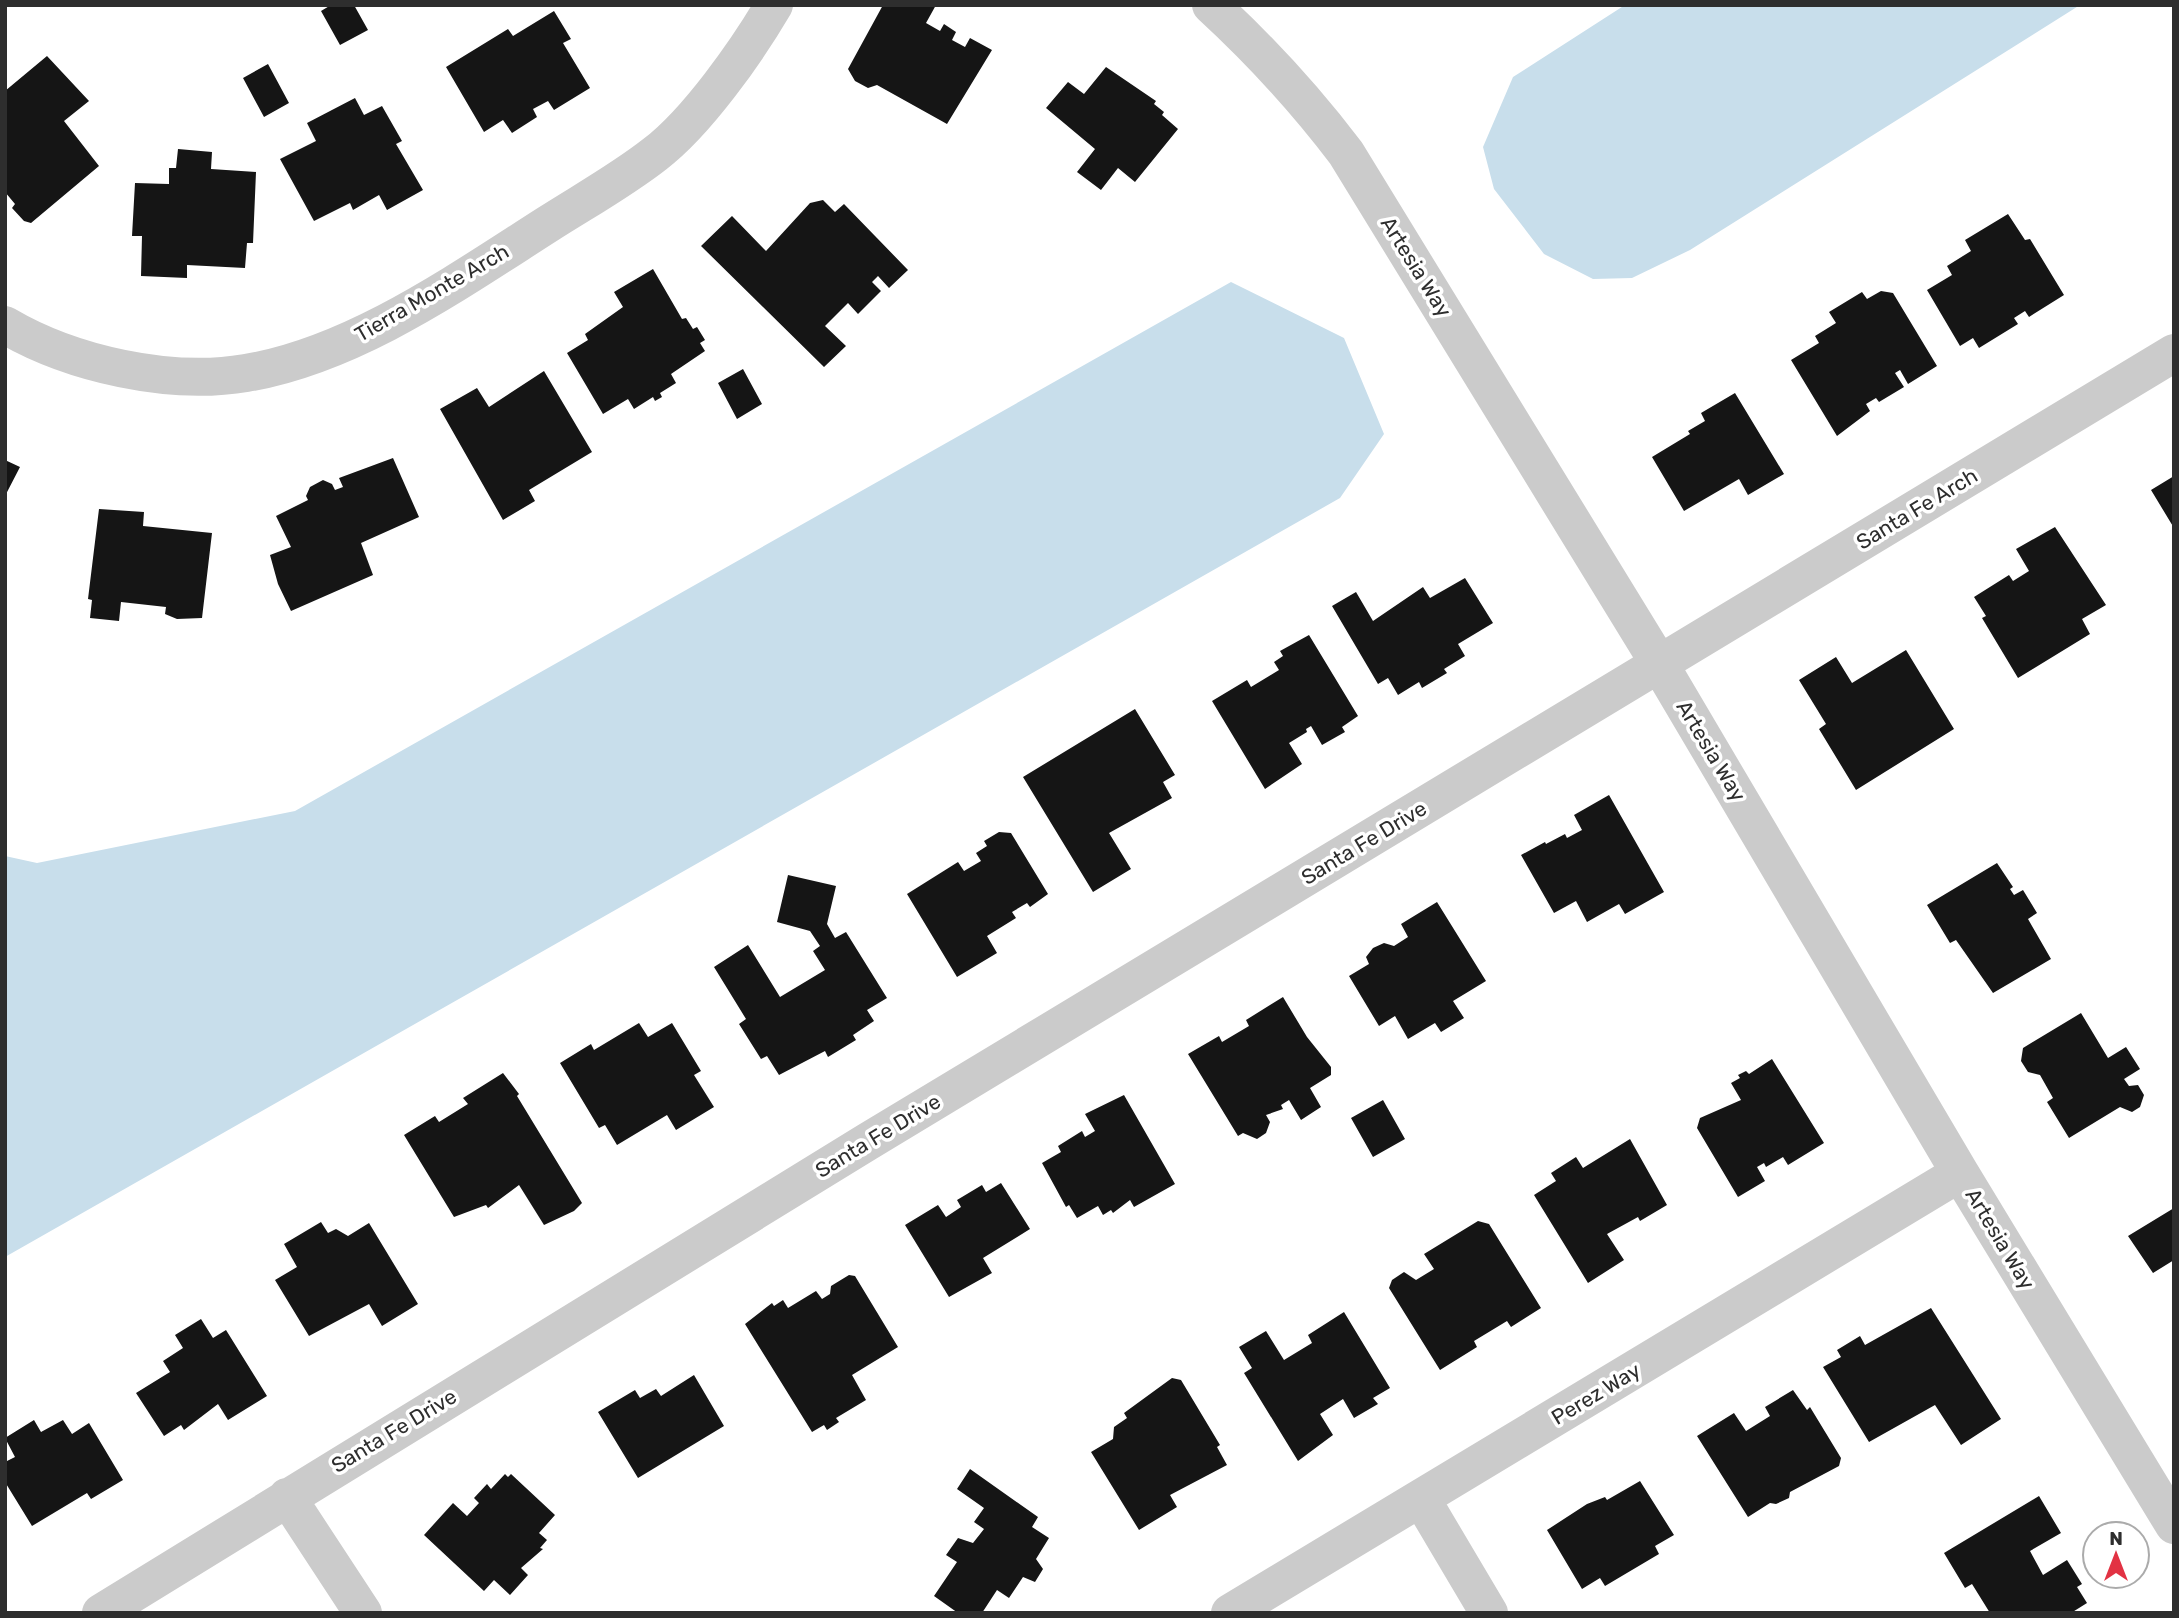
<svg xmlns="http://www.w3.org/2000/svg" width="2179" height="1618" font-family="Rubik,sans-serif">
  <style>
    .water { fill: #c8deeb }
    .building { fill: #151515 }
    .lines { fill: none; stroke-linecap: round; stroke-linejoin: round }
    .minor { stroke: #cbcbcb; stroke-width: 38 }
    .labels { text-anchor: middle; stroke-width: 7; stroke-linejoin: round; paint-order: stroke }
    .street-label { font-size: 21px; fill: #2e2e2e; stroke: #fff }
  </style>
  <rect width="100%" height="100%" fill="#fff"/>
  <path class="water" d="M1625,5H2080L1690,250L1632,278L1593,279L1544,254L1494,189L1483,147L1513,77Z
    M1231,282L1344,338L1384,434L1340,498L5,1257V856L37,863L295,811Z"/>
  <path class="building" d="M331,5H354L368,30L340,45L321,11Z
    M883,5H936L926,23L940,31L944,24L956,32L952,40L965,47L970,38L992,50L947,124L877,85L868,88L855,81L848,69Z
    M554,11L571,39L563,43L590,88L554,110L548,101L533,109L537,117L512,133L503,120L484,132L446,67L508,29L513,36Z
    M47,56L89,101L64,121L99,166L31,223L24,221L12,208L15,204L5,192V91Z
    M268,64L289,103L264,117L243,78Z
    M1106,67L1156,101L1154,104L1164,112L1162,115L1178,129L1135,182L1118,168L1101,190L1077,172L1095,149L1046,108L1068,82L1084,94Z
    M355,98L364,115L382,106L402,141L396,144L423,190L387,210L379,195L353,210L350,203L314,221L280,159L316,141L307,123Z
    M178,149L212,152L211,169L256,172L253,243H247L245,268L187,265V278L141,276L142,236H132L135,183L169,184V168H176Z
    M823,200L835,212L844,204L908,270L889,288L878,276L872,282L881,291L858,314L848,303L825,326L846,346L824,367L701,246L732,216L766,251L810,203Z
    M2008,214L2025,240L2030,239L2064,295L2029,317L2025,311L2014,318L2018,324L1979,348L1973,338L1960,346L1927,290L1952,275L1947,266L1971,251L1965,240Z
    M653,269L682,319L686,318L693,329L697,327L705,340L700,343L705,351L671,374L676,383L660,393L662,397L655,401L653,397L634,409L628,399L603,414L567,353L588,340L585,334L623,307L614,292Z
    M1881,291L1893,293L1937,366L1908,384L1900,370L1895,373L1904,387L1879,402L1876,398L1866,404L1870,411L1837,436L1791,360L1819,343L1815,336L1836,323L1829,312L1862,292L1867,299Z
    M743,369L762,404L737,419L718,383Z
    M544,371L592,452L529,490L535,501L503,520L440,409L477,388L489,407Z
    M1735,393L1784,474L1748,495L1739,479L1684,511L1652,457L1690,434L1688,431L1705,421L1701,413Z
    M393,458L419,517L361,543L373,575L291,611L278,584L270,555L291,547L276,516L308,500L306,496L310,487L323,480L332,484L335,490L343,487L339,478Z
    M5,460L20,467L5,496Z
    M2174,476V528L2151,490Z
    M99,509L144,512L143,526L212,533L202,618L177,619L165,614L166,607L121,602L119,621L90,618L92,600L88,599Z
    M2055,527L2106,605L2082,619L2090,634L2018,678L1982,618L1986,616L1974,597L2009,575L2013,581L2029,571L2016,549Z
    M1465,578L1493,623L1458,644L1465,656L1444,669L1447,673L1422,688L1419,682L1398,695L1388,678L1378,684L1332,606L1356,592L1373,621L1423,587L1430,598Z
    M1309,635L1358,716L1342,727L1345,732L1322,745L1311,726L1306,729L1307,732L1289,743L1302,764L1265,789L1212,701L1247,680L1251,687L1279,670L1274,662L1283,656L1280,651Z
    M1906,650L1954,729L1856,790L1819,729L1826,724L1799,680L1836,657L1852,683Z
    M1135,709L1175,775L1163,782L1172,798L1109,833L1131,869L1093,892L1023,777Z
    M1609,795L1664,892L1625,914L1619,904L1587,922L1576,901L1554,913L1521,855L1545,842L1546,844L1565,834L1567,838L1582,830L1574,815Z
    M999,832L1011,833L1048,894L1030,907L1027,903L1012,912L1016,918L987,936L997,953L957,977L907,894L958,862L964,871L981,861L976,853L987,846L984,841Z
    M1997,863L2013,887L2010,889L2014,895L2023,890L2037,913L2028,919L2051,959L1993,993L1956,940L1950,943L1927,905Z
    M788,875L836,886L827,924L835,938L846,932L887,998L867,1010L874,1021L853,1035L856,1040L828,1057L825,1051L779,1075L767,1056L761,1059L739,1024L746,1019L714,967L748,945L780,997L825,970L813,951L820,946L810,931L777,922Z
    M1437,902L1486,981L1453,1001L1464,1018L1441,1032L1435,1023L1408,1039L1395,1016L1379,1026L1349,976L1369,964L1366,957L1373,948L1384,943L1394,946L1408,937L1401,924Z
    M1283,997L1307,1037L1331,1067V1075L1310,1088L1321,1107L1301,1120L1289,1100L1281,1105L1283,1109L1266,1115L1270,1122L1266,1133L1257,1139L1243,1133L1238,1136L1188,1054L1219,1036L1222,1042L1249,1026L1246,1020Z
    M2081,1013L2108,1058L2126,1047L2140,1069L2124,1079L2129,1086L2138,1085L2144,1095L2140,1107L2132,1112L2120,1107L2069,1138L2047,1102L2053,1098L2040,1075L2028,1072L2021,1061L2023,1048Z
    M639,1023L648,1037L672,1023L701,1071L694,1075L714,1107L676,1130L667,1115L617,1145L605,1125L599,1128L560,1063L591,1044L594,1050Z
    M1772,1059L1824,1143L1788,1165L1783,1157L1766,1167L1764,1163L1757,1167L1765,1181L1738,1197L1697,1128L1700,1118L1741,1100L1731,1083L1740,1078L1738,1075L1746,1071L1749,1074Z
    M503,1073L519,1094L517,1096L582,1203L574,1211L544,1225L519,1185L488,1208L486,1205L454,1217L404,1135L435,1116L439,1122L468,1104L463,1098Z
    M1124,1095L1175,1184L1134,1207L1130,1200L1113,1213L1111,1210L1103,1215L1098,1206L1077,1218L1069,1205L1066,1207L1042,1163L1061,1152L1058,1146L1082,1131L1085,1137L1095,1131L1085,1114Z
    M1383,1100L1405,1139L1373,1157L1351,1118Z
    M1630,1139L1667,1205L1640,1221L1638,1217L1607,1234L1624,1260L1588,1283L1534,1195L1556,1181L1551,1173L1576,1157L1583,1168Z
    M1001,1183L1030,1229L983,1258L992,1273L949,1297L905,1225L938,1205L946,1217L961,1207L957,1200L982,1185L986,1192Z
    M2174,1208V1260L2153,1273L2128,1236Z
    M1478,1221L1489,1224L1541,1308L1511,1327L1507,1321L1474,1341L1477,1347L1440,1370L1389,1288L1392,1280L1404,1272L1416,1280L1434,1269L1424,1254Z
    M321,1222L328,1233L336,1229L348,1236L369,1223L418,1304L382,1326L369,1304L309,1336L275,1280L297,1267L284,1244Z
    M849,1275L855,1276L898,1347L852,1375L866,1400L836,1418L839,1422L827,1430L824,1425L812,1432L745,1324L772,1303L774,1306L783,1300L788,1308L816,1291L822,1299L830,1294L831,1286Z
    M1931,1308L2001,1419L1961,1445L1935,1405L1869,1442L1823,1367L1841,1357L1837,1350L1860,1336L1865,1345Z
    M1344,1312L1390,1388L1373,1398L1378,1404L1354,1418L1343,1399L1320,1414L1333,1435L1298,1461L1244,1373L1252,1368L1239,1347L1266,1331L1284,1360L1312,1343L1308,1335Z
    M201,1319L213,1338L226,1330L267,1396L228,1420L218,1404L184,1430L181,1425L164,1436L136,1393L170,1372L163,1361L183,1348L175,1335Z
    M694,1375L724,1426L638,1478L598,1412L635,1390L640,1398L656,1389L661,1396Z
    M1172,1378L1181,1380L1220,1445L1217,1447L1227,1465L1170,1495L1177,1507L1139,1530L1091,1452L1113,1439L1114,1427L1127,1418L1124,1413Z
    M1793,1390L1807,1410L1810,1407L1841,1458L1839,1466L1790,1492L1789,1498L1776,1504L1770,1503L1748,1517L1697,1436L1734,1413L1746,1431L1770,1416L1765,1407Z
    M34,1420L41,1432L63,1420L72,1434L89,1423L123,1480L91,1499L87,1493L32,1526L5,1482V1462L15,1457L5,1438Z
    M970,1469L1038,1517L1032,1527L1049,1538L1036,1559L1043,1569L1035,1582L1023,1577L1009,1598L997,1590L982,1613H958L934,1596L957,1562L946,1555L958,1538L973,1543L984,1529L974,1522L984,1508L957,1489Z
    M505,1474L508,1477L511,1474L555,1515L539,1533L547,1540L540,1548L543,1549L521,1568L528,1575L510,1595L494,1580L484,1591L424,1535L453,1503L467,1516L479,1503L474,1498L487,1484L491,1489Z
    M1640,1481L1674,1535L1655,1546L1659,1554L1605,1586L1600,1578L1582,1589L1547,1530L1587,1504L1605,1497L1607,1500Z
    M2039,1496L2061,1533L2030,1551L2043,1575L2067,1560L2082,1584L2077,1587L2087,1603L2071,1613H1990L1972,1584L1965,1588L1944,1553Z"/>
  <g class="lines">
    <path class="minor" d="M1211,5C1261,51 1305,99 1346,153L1660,665L1960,1173L2174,1525
      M5,325C71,364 170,386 246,373C354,355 457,282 548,224C584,201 622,180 655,154C697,122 747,51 774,5
      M287,1497L363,1613
      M1422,1500L1489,1613
      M101,1613L867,1142L2174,353
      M1230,1613L1960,1173"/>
  </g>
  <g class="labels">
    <g class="street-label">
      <text transform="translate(1416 267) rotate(58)" y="7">Artesia Way</text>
      <text transform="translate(432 293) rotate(-30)" y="7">Tierra Monte Arch</text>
      <text transform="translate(1917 509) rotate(-31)" y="7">Santa Fe Arch</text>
      <text transform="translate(1711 751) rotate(59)" y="7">Artesia Way</text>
      <text transform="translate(1364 843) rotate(-31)" y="7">Santa Fe Drive</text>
      <text transform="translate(878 1136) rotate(-31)" y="7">Santa Fe Drive</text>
      <text transform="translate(2000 1239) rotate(59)" y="7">Artesia Way</text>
      <text transform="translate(1596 1394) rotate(-31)" y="7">Perez Way</text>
      <text transform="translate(394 1431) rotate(-31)" y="7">Santa Fe Drive</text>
    </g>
  </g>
  <rect width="2179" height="1618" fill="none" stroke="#2e2e2e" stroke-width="14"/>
  <g transform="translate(2116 1555)"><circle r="33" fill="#ffffff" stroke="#ababab" stroke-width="2"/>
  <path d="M0-5L12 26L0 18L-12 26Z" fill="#e23243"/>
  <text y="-10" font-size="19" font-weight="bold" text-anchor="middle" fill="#2e2e2e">N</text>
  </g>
</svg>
